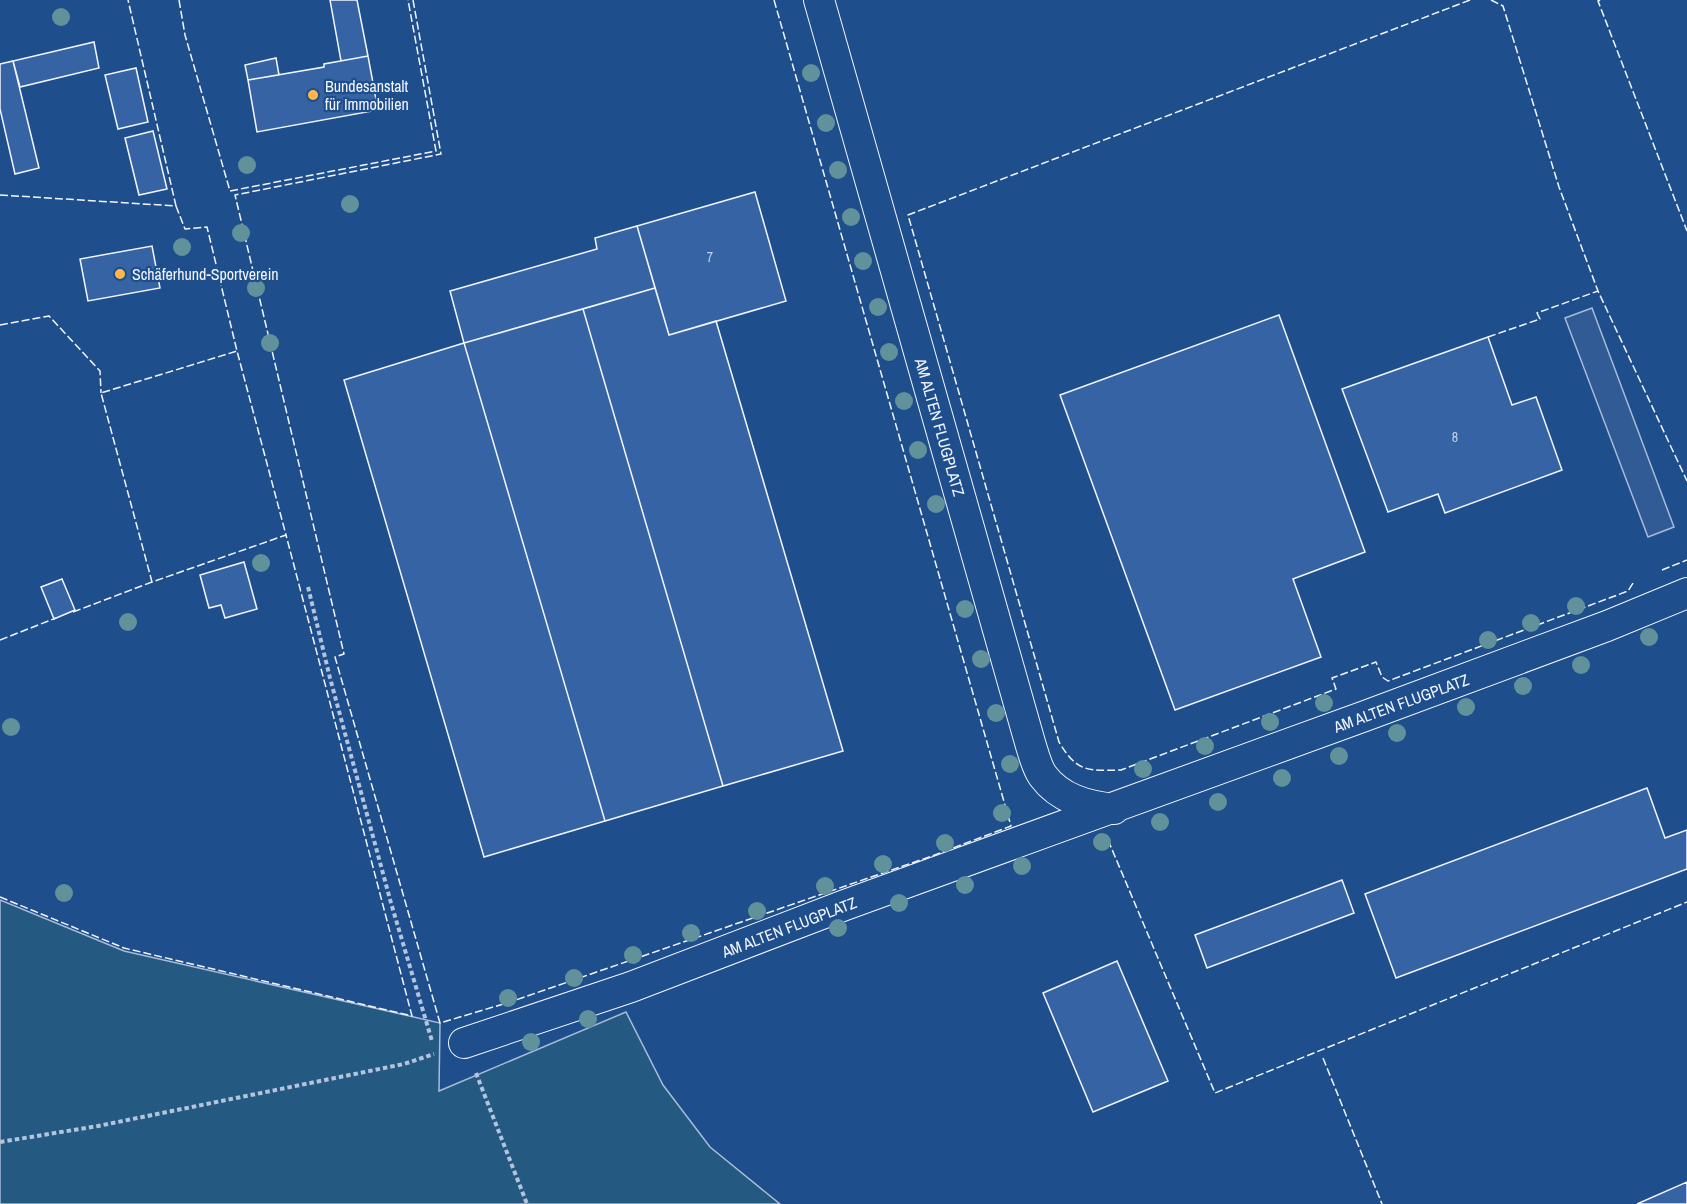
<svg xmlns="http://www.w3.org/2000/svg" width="1687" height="1204" font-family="'Archivo Narrow',sans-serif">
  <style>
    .green { fill: #245a82; stroke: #a8bbd7; stroke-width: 1.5 }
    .parking { fill: #305b95; stroke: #a8bbd7; stroke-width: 1.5 }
    .building { fill: #3563a3; stroke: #f2f6ff; stroke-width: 1.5 }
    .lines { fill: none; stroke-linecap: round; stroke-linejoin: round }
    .street-casing { stroke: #f2f6ff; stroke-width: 32 }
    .path { stroke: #b3c4dc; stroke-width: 4; stroke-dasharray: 4.5 3; stroke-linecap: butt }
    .street { stroke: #1f4e8c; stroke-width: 30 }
    .fence { stroke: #f2f6ff; stroke-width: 1.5; stroke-dasharray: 8 3; stroke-linecap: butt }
    .tree { fill: #61919a }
    .poi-dot { fill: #ffb74d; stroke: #1f4e8c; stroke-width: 2 }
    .labels { text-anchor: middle; stroke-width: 4.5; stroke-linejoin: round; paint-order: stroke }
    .number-label { font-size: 14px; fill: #c3d1e8 }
    .poi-label { font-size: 16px; fill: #f2f6ff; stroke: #1f4e8c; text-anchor: start }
    .street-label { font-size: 16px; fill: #f2f6ff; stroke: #1f4e8c }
  </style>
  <rect width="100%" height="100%" fill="#1f4e8c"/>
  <path class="green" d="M0,900L124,951L440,1023L439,1091L626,1012L663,1085L710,1147L780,1204H0Z"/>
  <path class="parking" d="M1592,308L1674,527L1648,537L1565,318Z"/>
  <path class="building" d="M330,0H357L368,56L341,61Z
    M94,42L99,68L20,87L13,61Z
    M368,56L378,110L257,132L248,80L324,67V64Z
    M276,58L279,75L248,80L245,65Z
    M13,61L39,168L15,174L0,109V64Z
    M136,68L148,122L118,129L105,75Z
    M153,131L167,189L139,195L125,138Z
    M755,192L786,301L669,335L637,226Z
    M637,226L655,288L464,343L450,291L597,249L595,238Z
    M152,246L160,288L88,301L80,259Z
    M655,288L669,335L716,321L843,751L723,786L583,309Z
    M583,309L723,786L605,821L464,343Z
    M1279,315L1365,552L1293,579L1321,657L1175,710L1060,395Z
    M1488,337L1512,405L1536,397L1562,470L1445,513L1438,494L1388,512L1342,389Z
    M464,343L605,821L484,857L344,380Z
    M244,562L257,609L225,618L221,605L209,608L200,575Z
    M62,579L75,610L54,619L41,587Z
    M1647,788L1665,838L1687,830V869L1396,978L1365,894Z
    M1342,880L1354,913L1207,968L1195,935Z
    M1117,961L1168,1081L1093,1112L1043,993Z
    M1687,1182V1204H1637Z"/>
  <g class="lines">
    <g class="street-casing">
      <path id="street" d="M819,0L1031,746C1034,755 1037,768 1043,776C1060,799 1087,806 1114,809
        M464,1043L631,987L845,905L1365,716L1607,626L1687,593"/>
    </g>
    <path class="path" d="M308,587L330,678L391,903L432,1041
      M476,1073L527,1204
      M0,1142L98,1126L404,1064L434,1054"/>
    <use href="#street" class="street"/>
    <path class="fence" d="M179,0L185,35L230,191L436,151L408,0
      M413,0L441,154L235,195L344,654L335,657L440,1023L510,1002L932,856L1011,826L774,0
      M1470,0L908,215L1059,742C1077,772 1087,771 1121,770L1336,689L1332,678L1376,662L1382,677L1388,681L1628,591L1633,583
      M1491,0L1503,6L1559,187L1598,291L1687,481
      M1600,0L1598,1L1687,231
      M0,195L176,206L128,0
      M176,206L185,229L207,227L237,351L286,535L152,582L101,393L237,351
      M0,325L49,316L100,371L101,393
      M1488,337L1540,319L1537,313L1598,291
      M1662,570L1687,560
      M73,612L152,582
      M0,640L56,618
      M1108,840L1215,1093L1687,902
      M0,897L124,948L412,1016L286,535
      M1323,1058L1382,1204"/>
  </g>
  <g class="tree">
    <circle cx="61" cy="17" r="9"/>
    <circle cx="811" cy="73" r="9"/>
    <circle cx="826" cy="123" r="9"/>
    <circle cx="247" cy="165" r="9"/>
    <circle cx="838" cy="170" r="9"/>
    <circle cx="350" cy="204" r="9"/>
    <circle cx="851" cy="217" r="9"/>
    <circle cx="241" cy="233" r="9"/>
    <circle cx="182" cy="247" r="9"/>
    <circle cx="863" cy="261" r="9"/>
    <circle cx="256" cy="288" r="9"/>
    <circle cx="878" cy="307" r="9"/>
    <circle cx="270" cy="343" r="9"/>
    <circle cx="889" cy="352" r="9"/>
    <circle cx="904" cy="401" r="9"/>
    <circle cx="918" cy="450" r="9"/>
    <circle cx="936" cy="504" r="9"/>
    <circle cx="261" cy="563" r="9"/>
    <circle cx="1576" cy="606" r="9"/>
    <circle cx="965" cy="609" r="9"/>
    <circle cx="128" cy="622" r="9"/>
    <circle cx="1531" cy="623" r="9"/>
    <circle cx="1649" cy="637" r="9"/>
    <circle cx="1488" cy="640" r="9"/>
    <circle cx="981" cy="659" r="9"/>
    <circle cx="1581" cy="665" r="9"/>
    <circle cx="1523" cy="686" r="9"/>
    <circle cx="1324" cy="703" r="9"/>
    <circle cx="1466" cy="707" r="9"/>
    <circle cx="996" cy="713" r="9"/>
    <circle cx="1270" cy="722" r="9"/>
    <circle cx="11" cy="727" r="9"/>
    <circle cx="1397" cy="733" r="9"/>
    <circle cx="1205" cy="746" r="9"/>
    <circle cx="1339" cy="756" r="9"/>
    <circle cx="1010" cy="764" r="9"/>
    <circle cx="1143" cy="769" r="9"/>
    <circle cx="1282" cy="778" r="9"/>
    <circle cx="1218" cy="802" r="9"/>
    <circle cx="1002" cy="813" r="9"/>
    <circle cx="1160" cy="822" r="9"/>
    <circle cx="1102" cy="842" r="9"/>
    <circle cx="945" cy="843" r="9"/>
    <circle cx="883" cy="864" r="9"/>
    <circle cx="1022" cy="866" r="9"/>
    <circle cx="965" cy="885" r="9"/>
    <circle cx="825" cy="886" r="9"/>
    <circle cx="64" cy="893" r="9"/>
    <circle cx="899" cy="903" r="9"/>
    <circle cx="757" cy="911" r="9"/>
    <circle cx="838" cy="928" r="9"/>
    <circle cx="691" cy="933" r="9"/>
    <circle cx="633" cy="955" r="9"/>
    <circle cx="574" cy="978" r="9"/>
    <circle cx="508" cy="998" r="9"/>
    <circle cx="588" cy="1019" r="9"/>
    <circle cx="531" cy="1042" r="9"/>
  </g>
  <g class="poi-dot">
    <circle cx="313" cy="95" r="6"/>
    <circle cx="120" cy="274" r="6"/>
  </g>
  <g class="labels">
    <g class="number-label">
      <text x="710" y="262">7</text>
      <text x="1455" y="442">8</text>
    </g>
    <g class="poi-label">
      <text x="325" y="92">Bundesanstalt<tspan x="325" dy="18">für Immobilien</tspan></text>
      <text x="132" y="280">Schäferhund-Sportverein</text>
    </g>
    <g class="street-label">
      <text transform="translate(940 427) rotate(74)" y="6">AM ALTEN FLUGPLATZ</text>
      <text transform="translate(1401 703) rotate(-20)" y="6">AM ALTEN FLUGPLATZ</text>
      <text transform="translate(789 927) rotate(-21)" y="6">AM ALTEN FLUGPLATZ</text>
    </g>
  </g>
</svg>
